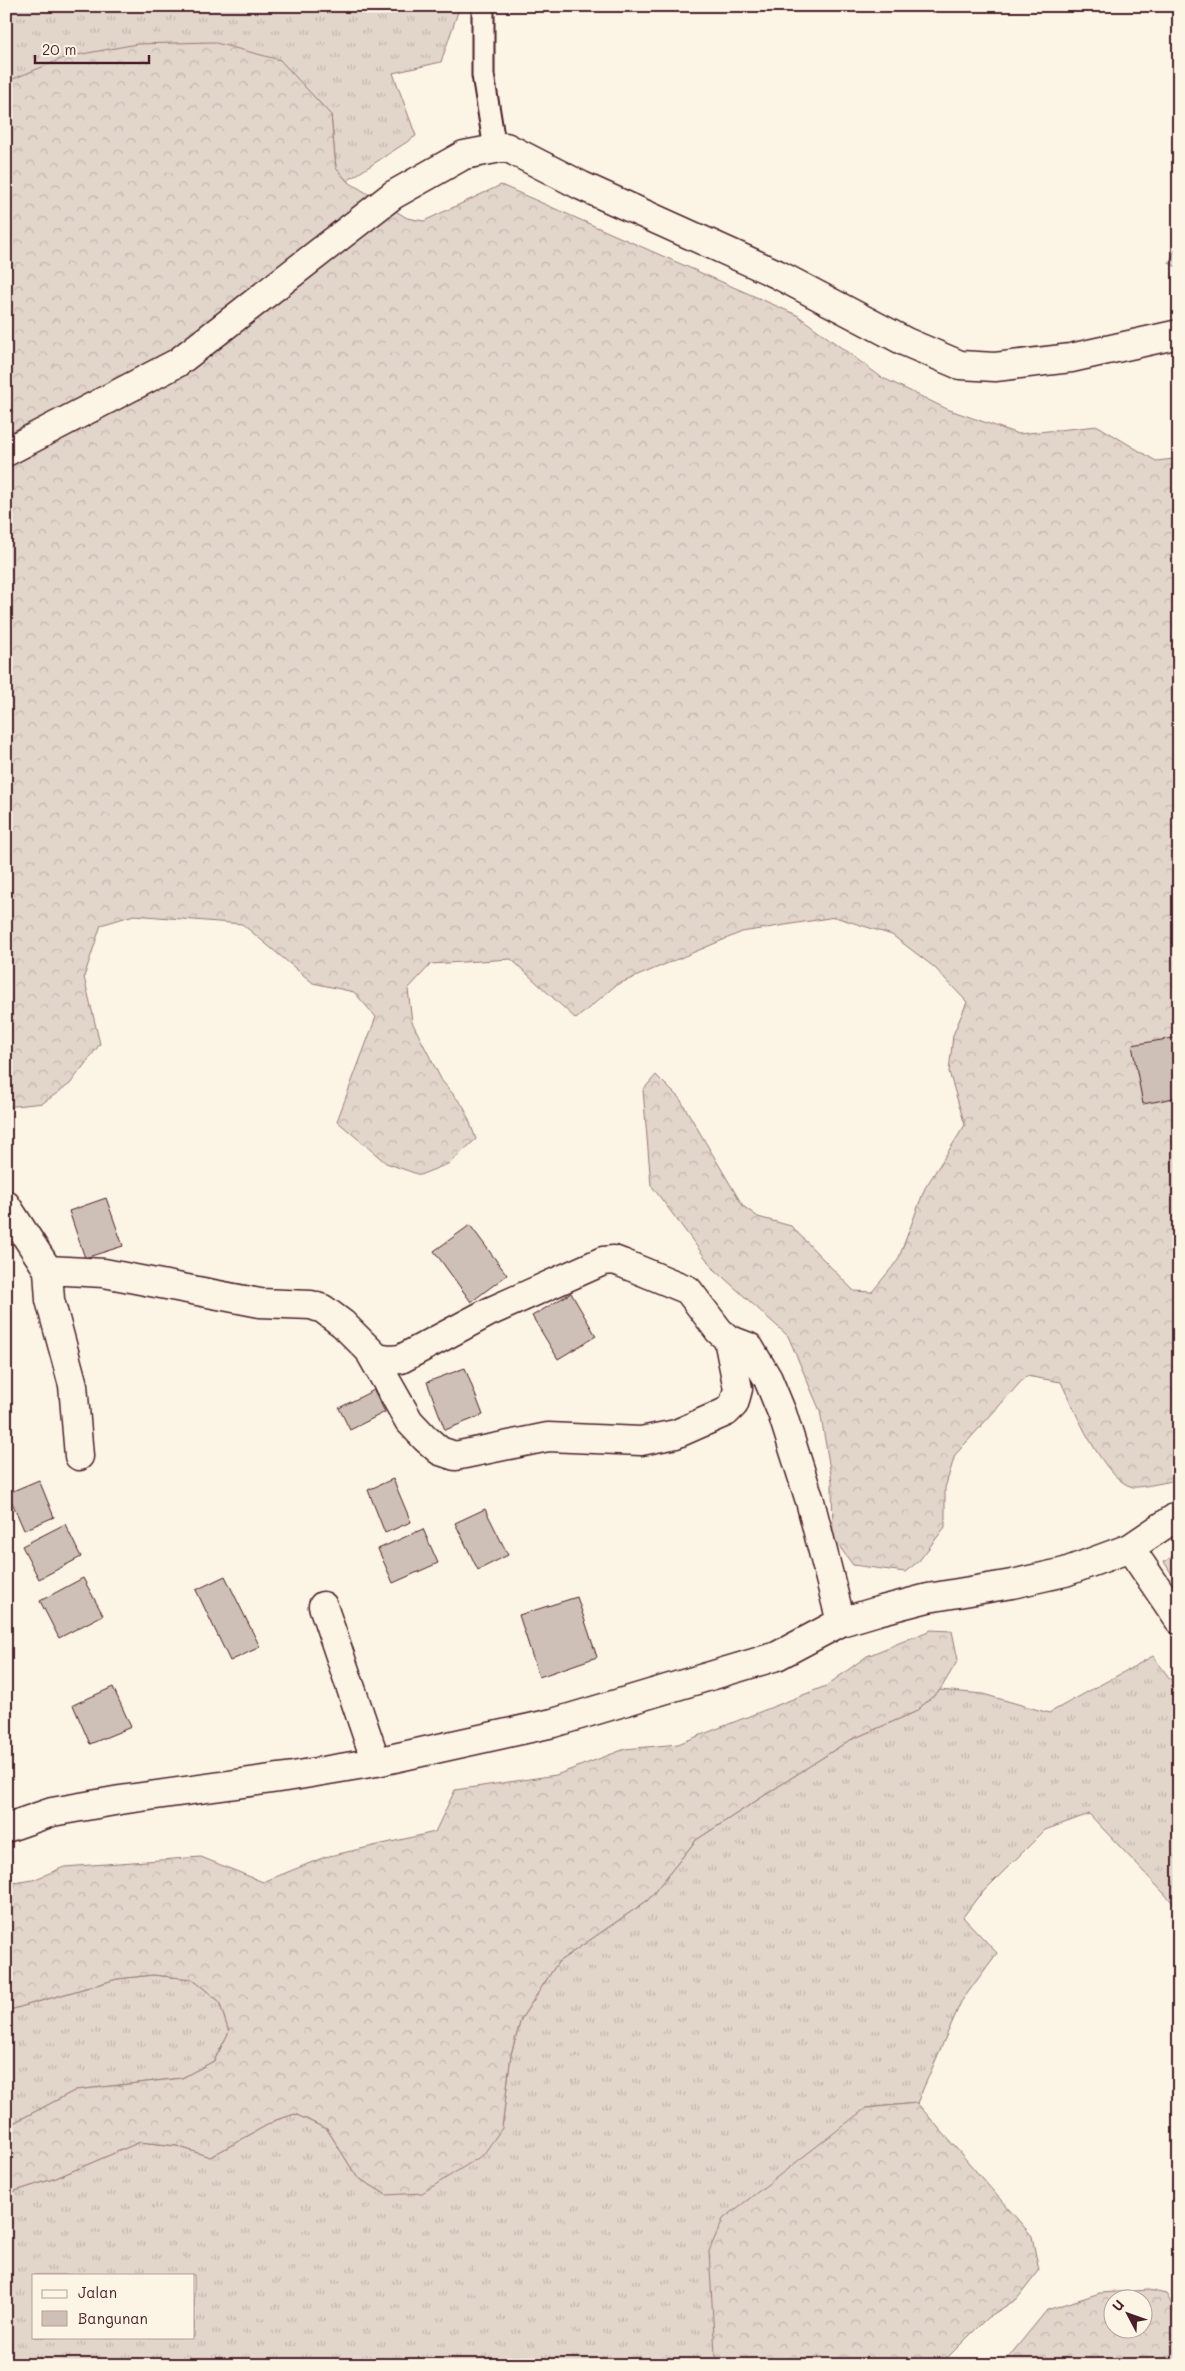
<svg xmlns="http://www.w3.org/2000/svg" width="1185" height="2371" font-family="Mali,sans-serif">
  <style>
    .grass { fill: url(#grass-tufts); stroke: #967a7a; fill-rule: evenodd }
    .forest { fill: url(#forest-crowns); stroke: #967a7a; fill-rule: evenodd }
    .building { fill: #cfc0b7; stroke: #4a1f2b }
    .lines { fill: none; stroke-linecap: round; stroke-linejoin: round }
    .lane-casing { stroke: #4a1f2b; stroke-width: 25 }
    .street-casing { stroke: #4a1f2b; stroke-width: 31 }
    .lane { stroke: #fcf5e5; stroke-width: 21 }
    .street { stroke: #fcf5e5; stroke-width: 28 }
  </style>
  <defs>
    <pattern id="grass-tufts" width="24" height="20" patternUnits="userSpaceOnUse" patternTransform="scale(1.25)"><rect width="24" height="20" fill="#e2d5ca"/><path d="M3 7l-1-3M5 7V3M7 7l1-3M15 17l-1-3M17 17v-4M19 17l1-3" fill="none" stroke="#c3b6ae"/></pattern>
    <pattern id="forest-crowns" width="20" height="18" patternUnits="userSpaceOnUse" patternTransform="scale(1.25)"><rect width="20" height="18" fill="#e2d5ca"/><path d="M2 6a3 3 0 1 1 6 0M12 15a3 3 0 1 1 6 0" fill="none" stroke="#c3b6ae"/></pattern>
  </defs>
  <rect width="100%" height="100%" fill="#fcf5e5"/>
  <filter id="ink" filterUnits="userSpaceOnUse"><feTurbulence type="fractalNoise" baseFrequency=".02" numOctaves="2"/><feDisplacementMap in="SourceGraphic" scale="10" xChannelSelector="R" yChannelSelector="G"/><feConvolveMatrix kernelMatrix="1 2 1 2 8 2 1 2 1" color-interpolation-filters="sRGB"/></filter>
  <g filter="url(#ink)">
    <path class="grass" d="M6,6H460L441,62L393,73L416,136L347,181L336,168L331,115L279,60L6,83Z
      M1179,242V268L1169,263Z
      M1179,1552V1585L1164,1562Z
      M1153,1656L1179,1691V1902L1174,1904L1089,1814L1045,1830L978,1897L963,1917L997,1953L961,2002L917,2103L866,2108L715,2354L721,2365H6V2194L56,2178L140,2142L177,2146L210,2157L276,2120L295,2114L327,2129L357,2177L387,2195L502,2128L511,2054L521,2019L558,1962L648,1900L696,1840L848,1741L915,1712L940,1690L983,1694L1049,1713ZM34,2275H194V2337H34Z
      M153,1975L192,1979L219,2001L229,2032L214,2061L182,2078L76,2090L6,2127V2011L117,1979Z"/>
    <path class="forest" d="M212,42L280,60L331,115L336,168L347,181L407,218L424,221L501,185L797,315L881,377L947,409L1018,434L1098,426L1156,461L1174,459L1179,455V1480C1170,1481 1141,1488 1133,1487C1104,1481 1073,1407 1061,1382L1026,1376L955,1455L945,1488V1527L919,1561L905,1572L853,1565L833,1538L832,1481L820,1411L788,1336L713,1268L651,1185L643,1090L656,1075L680,1099L743,1206L758,1217L791,1226L854,1291L872,1292L898,1260L925,1188L965,1125L949,1072L953,1035L967,1002L934,967L892,935L835,917L742,932L616,985L576,1019L511,959L431,964L408,989L412,1022L442,1081L464,1107L476,1139L450,1163L420,1175L386,1163L337,1121L376,1017L354,992L313,983L242,924L134,915L101,925L84,977L100,1044L70,1084L43,1103L6,1107V82L66,57L137,44Z
      M931,1630L952,1631L958,1660L940,1690L915,1712L848,1741L696,1840L648,1900L558,1962L521,2019L511,2054L502,2128L483,2155L422,2193L387,2195L357,2177L327,2129L295,2114L276,2120L210,2157L177,2146L140,2142L56,2178L6,2194V2127L76,2090L182,2078L214,2061L229,2032L219,2001L192,1979L153,1975L117,1979L6,2011V1884L33,1880L64,1867L201,1857L263,1882L325,1857L435,1832L455,1790L556,1775L625,1749L678,1744L826,1686L867,1656Z
      M917,2103L1032,2236L1039,2271L1017,2299L987,2318L940,2365H721L715,2354L709,2251L723,2219L866,2108Z
      M1149,2290L1166,2294C1181,2318 1179,2337 1179,2365H1002L1047,2310L1100,2293ZM1112,2298H1142V2328H1112Z"/>
    <path class="building" d="M1179,1037V1097L1143,1104L1132,1045Z
      M106,1198L123,1246L85,1258L69,1211Z
      M470,1225L507,1275L471,1302L434,1251Z
      M571,1293L596,1336L558,1359L532,1316Z
      M465,1368L483,1415L445,1430L427,1382Z
      M374,1390L385,1412L350,1430L339,1408Z
      M393,1479L411,1522L385,1533L368,1490Z
      M39,1480L54,1517L24,1530L8,1493Z
      M485,1509L508,1555L478,1570L455,1523Z
      M65,1524L81,1557L39,1579L22,1546Z
      M423,1529L438,1563L393,1583L378,1549Z
      M225,1576L260,1647L230,1661L196,1590Z
      M83,1578L103,1615L59,1638L40,1601Z
      M577,1597L597,1657L539,1677L519,1615Z
      M113,1687L131,1727L90,1744L73,1705Z"/>
    <g class="lines">
      <g class="lane-casing">
        <path id="lane" d="M483,6V75L495,149"/>
      </g>
      <g class="street-casing">
        <path id="street" d="M6,452L177,363L393,195L464,155L506,147L582,186L777,274L906,342L960,365L995,367L1071,358L1179,334
          M6,1205L48,1270L50,1300L73,1385L79,1456
          M48,1270L104,1273L260,1303L311,1305L323,1309L343,1324L377,1358L390,1360L401,1359L489,1312L603,1261L614,1260L622,1263L688,1290L719,1331L728,1339L749,1347L768,1379L782,1413L810,1501L841,1622
          M371,1354L409,1421L425,1438L440,1451L455,1456L548,1437L641,1441L676,1434L726,1412L734,1404L738,1389L728,1339
          M1130,1548L1179,1620
          M323,1606L376,1762
          M6,1828L52,1812L120,1800L293,1776L376,1762L553,1723L777,1656L841,1622L878,1611L928,1598L1012,1584L1065,1572L1130,1548L1179,1515"/>
      </g>
      <use href="#lane" class="lane"/>
      <use href="#street" class="street"/>
    </g>
  </g>
  <rect width="1185" height="2371" fill="none" stroke="#fcf5e5" stroke-width="25"/>
  <rect x="12" y="12" width="1160" height="2346" fill="none" stroke="#4a1f2b" stroke-width="2" filter="url(#ink)"/>
  <rect x="32" y="2274" width="162" height="65" fill="#fcf5e5" stroke="#b59f9b"/>
  <rect x="42" y="2290" width="25" height="8" fill="#fcf5e5" stroke="#b59f9b"/>
  <text x="78" y="2298" font-size="15" fill="#4a1f2b">Jalan</text>
  <rect x="42" y="2311" width="25" height="15" fill="#cfc0b7" stroke="#b59f9b"/>
  <text x="78" y="2324" font-size="15" fill="#4a1f2b">Bangunan</text>
  <g transform="translate(1128 2314) rotate(311)"><circle r="24" fill="#fcf5e5" stroke="#b59f9b"/>
  <path d="M0-4L9 19L0 12L-9 19Z" fill="#4a1f2b"/>
  <text y="-8" font-size="14" font-weight="bold" text-anchor="middle" fill="#4a1f2b">U</text>
  </g>
  <path d="M35 55v8h114v-8" fill="none" stroke="#4a1f2b" stroke-width="2.5"/>
  <text x="42" y="55" font-size="15" fill="#4a1f2b" stroke="#fcf5e5" stroke-width="4" paint-order="stroke">20 m</text>
</svg>
